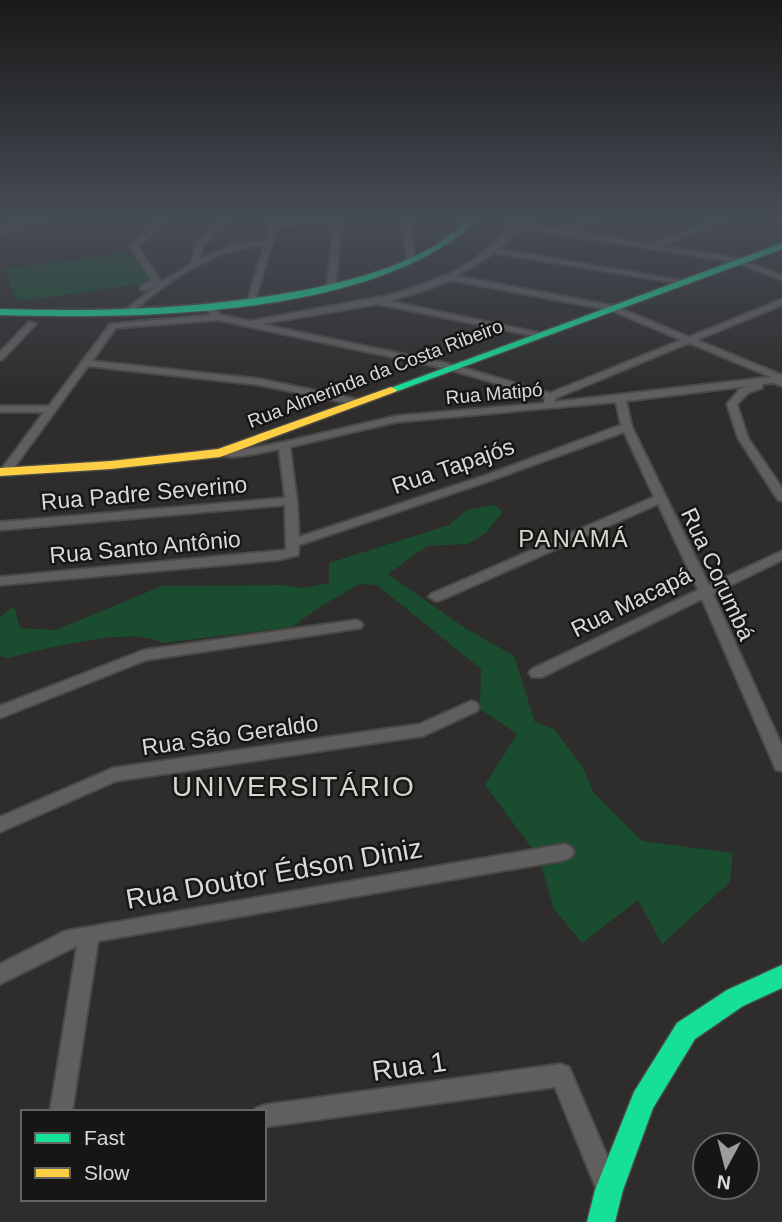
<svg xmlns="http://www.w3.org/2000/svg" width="782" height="1222" font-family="Arial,sans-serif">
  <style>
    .green { fill: #1a4c2f }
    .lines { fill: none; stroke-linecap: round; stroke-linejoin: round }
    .street-casing { stroke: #4a4947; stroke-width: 4 }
    .fast-casing { stroke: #4a4947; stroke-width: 3 }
    .slow-casing { stroke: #4a4947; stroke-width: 3 }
    .street { fill: #605f5e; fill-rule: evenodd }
    .fast { fill: #16e098; fill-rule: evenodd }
    .slow { fill: #ffcf43; fill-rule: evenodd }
    .labels { text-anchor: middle; stroke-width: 5; stroke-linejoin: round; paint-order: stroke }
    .far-street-label { font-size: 19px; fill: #dad9d7; stroke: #161615 }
    .street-label { font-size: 23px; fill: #dad9d7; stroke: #161615 }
    .neighbourhood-label { font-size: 24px; letter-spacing: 2px; fill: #d7d6d1; stroke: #161615 }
    .near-neighbourhood-label { font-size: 28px; letter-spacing: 2px; fill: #d7d6d1; stroke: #161615 }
    .near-street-label { font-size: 28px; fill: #dad9d7; stroke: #161615 }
  </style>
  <rect width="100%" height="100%" fill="#2e2d2c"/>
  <path class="green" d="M136,252L154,282L16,302L5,269Z
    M493,505L503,511L487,532L468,544L427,546L388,574L465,628L514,656L535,722L554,729L582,766L594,793L642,841L733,853L730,882L662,944L638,900L582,943L554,909L539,858L485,785L517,734L480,709L481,669L377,585L360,584L321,606L292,627L162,643C131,625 43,650 7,658L0,656V617L14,606L20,628L56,630L162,586L282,585L303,588L329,583V563L449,525L467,510Z"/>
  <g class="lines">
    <g class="street-casing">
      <path id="street" d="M27,222H41L0,233V229Z
        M157,222H165L138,247L161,281L160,283L191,264L196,244L219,222H227L203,247L200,259L237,243L265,242L271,222H342L335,286L331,288L327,286L334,225L277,226L254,304L247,302L264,246C218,245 162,284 130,315H124V311L160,283L147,290H141V286L152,280L130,247Z
        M402,222H410L415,261L411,263L407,261Z
        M518,222L564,231L587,222H599L572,232L655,245V242L714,222H725L660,246L742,259L745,262L782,275V280L734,262L520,228L498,249L688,282L684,284L494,253L457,276L615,306L689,337L782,299V305L697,340L782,375V386L773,383L762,384V388L748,393L737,404L748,438L782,488V501L778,500L738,438L727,404L740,389L748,386L626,401L632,427L709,585L782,551V560L713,594L782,746V771L776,770L774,765L702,599L542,677H532L529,673L532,669L698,590L658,504L441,600L436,601L429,597L431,594L654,497L624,432L489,481L299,545L298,555L278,560L0,585V577L286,550L285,505L0,530V522L285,498L279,449C263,452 228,462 214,453L220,450L247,449L284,442L396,416L544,403L545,398L448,369L218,320L116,328L92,361L260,379L356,399L361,402L356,405L260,385L88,366L10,473H2L0,471L44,412H0V406H49L110,324L211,315L203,306L207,303L221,315L250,321L395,294L450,274L475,259ZM450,280L610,310L681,340L550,393L450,364L261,324L378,304L539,337L544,334L389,301L429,289ZM689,343L771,377L554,402L556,398ZM616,402L621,425L481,477L299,537L297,501L290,447L396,422Z
        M29,322L36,324L3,359L0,360V352Z
        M356,620L361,622L363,625L361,628L146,660L0,718V706L144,650Z
        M471,701L477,703L479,707L477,711L423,736L116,781L0,832V817L113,768L420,724Z
        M565,844L571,847L574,852L571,857L565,860L98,941L72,1112H50L77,946L0,984V964L65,931Z
        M561,1064L569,1067L619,1184L616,1193L607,1196L598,1193L555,1087L264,1127V1112H254L256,1108L264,1105Z"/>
    </g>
    <g class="fast-casing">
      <path id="fast" d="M465,222H475C371,318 135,319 0,315V309C102,312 204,309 304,290C349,281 396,269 436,245C446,239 456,230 465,222Z
        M782,243V249L395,392L385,390Z
        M782,965V988L743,1006L695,1039L653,1108L623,1190L615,1222H587L595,1190L634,1092L677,1023L727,990Z"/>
    </g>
    <g class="slow-casing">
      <path id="slow" d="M391,387L397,390L395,392L220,457L111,469L0,476V468L111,461L218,449Z"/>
    </g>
    <use href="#street" class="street"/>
    <use href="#fast" class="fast"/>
    <use href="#slow" class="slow"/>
  </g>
  <linearGradient id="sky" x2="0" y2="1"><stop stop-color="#191918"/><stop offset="0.56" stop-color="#464c56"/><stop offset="1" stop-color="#464c56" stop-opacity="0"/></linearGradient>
  <rect width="782" height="393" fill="url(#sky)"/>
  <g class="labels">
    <g class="far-street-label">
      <text transform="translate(375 373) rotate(-21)" y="7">Rua Almerinda da Costa Ribeiro</text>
      <text transform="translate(494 393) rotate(-5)" y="7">Rua Matipó</text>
    </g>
    <g class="street-label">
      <text transform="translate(453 466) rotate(-19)" y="8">Rua Tapajós</text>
      <text transform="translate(144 493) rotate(-5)" y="8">Rua Padre Severino</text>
      <text transform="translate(145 547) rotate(-5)" y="8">Rua Santo Antônio</text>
      <text transform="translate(718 574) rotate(65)" y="8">Rua Corumbá</text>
      <text transform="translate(631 602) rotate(-26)" y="8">Rua Macapá</text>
      <text transform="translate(230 735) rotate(-8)" y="8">Rua São Geraldo</text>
    </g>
    <g class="neighbourhood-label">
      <text x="574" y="547">PANAMÁ</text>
    </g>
    <g class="near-neighbourhood-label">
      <text x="294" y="796">UNIVERSITÁRIO</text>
    </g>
    <g class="near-street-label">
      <text transform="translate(274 873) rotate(-10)" y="10">Rua Doutor Édson Diniz</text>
      <text transform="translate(409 1066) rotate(-8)" y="10">Rua 1</text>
    </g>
  </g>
  <rect x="21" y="1110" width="245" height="91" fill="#161615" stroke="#646463" stroke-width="2"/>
  <rect x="35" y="1133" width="35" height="10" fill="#16e098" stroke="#646463" stroke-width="2"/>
  <text x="84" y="1145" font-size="21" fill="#dad9d7">Fast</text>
  <rect x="35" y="1168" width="35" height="10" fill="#ffcf43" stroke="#646463" stroke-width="2"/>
  <text x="84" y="1180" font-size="21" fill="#dad9d7">Slow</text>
  <g transform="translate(726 1166) rotate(187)"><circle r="33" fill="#161615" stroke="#646463" stroke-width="2"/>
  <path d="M0-5L12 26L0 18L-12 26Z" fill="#9e9d9b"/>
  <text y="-10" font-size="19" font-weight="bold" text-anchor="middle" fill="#dad9d7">N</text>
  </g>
</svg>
